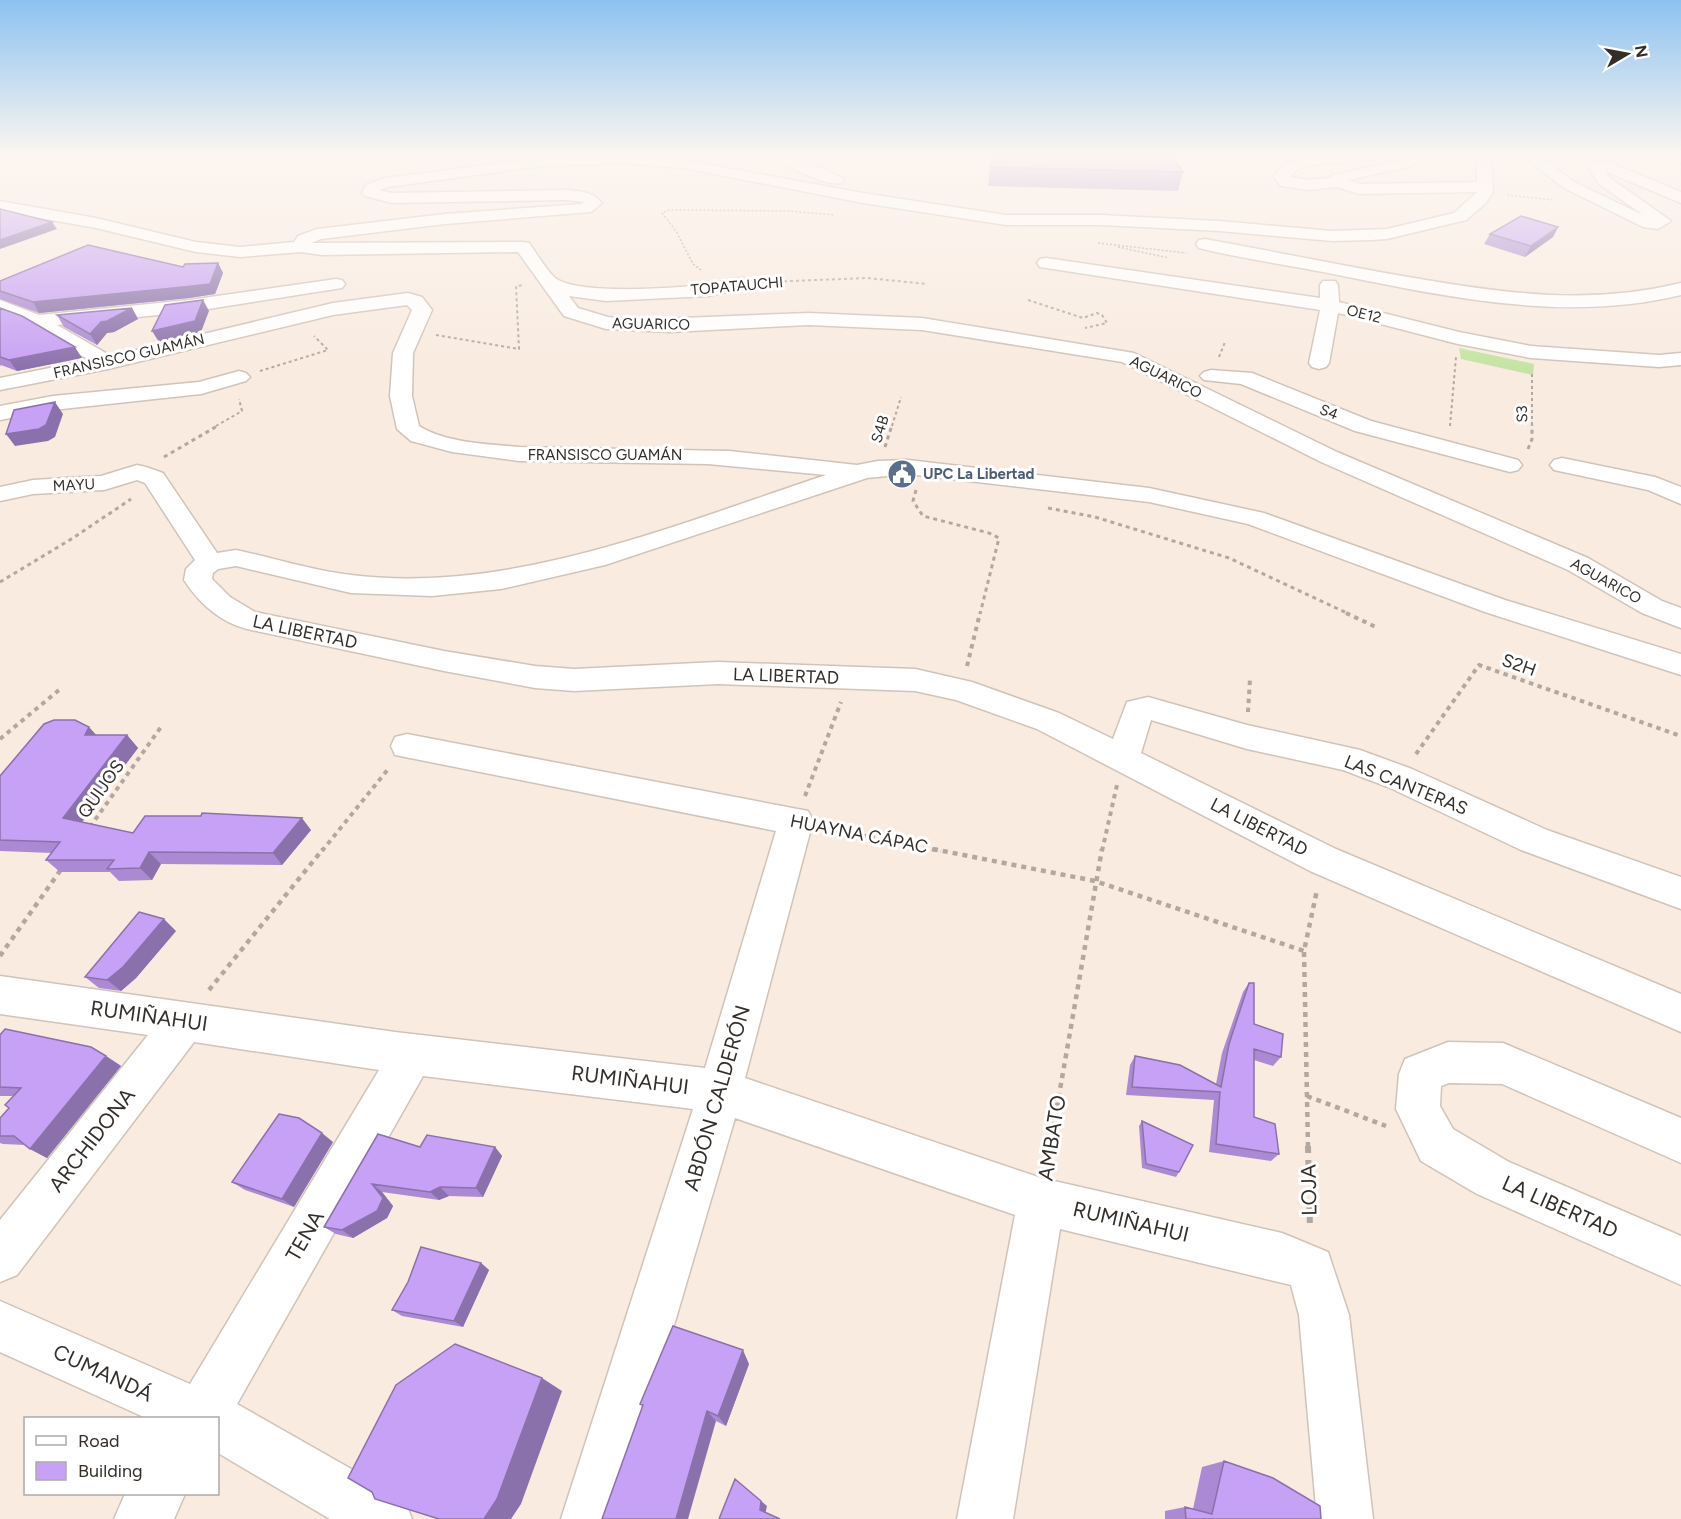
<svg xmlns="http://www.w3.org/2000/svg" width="1681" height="1519" font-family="Figtree,sans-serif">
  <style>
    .green { fill: #c5e4a4 }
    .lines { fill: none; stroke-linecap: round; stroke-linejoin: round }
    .minor-casing { stroke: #d0c3b8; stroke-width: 3 }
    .path-far5 { stroke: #b2a89f; stroke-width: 1.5; stroke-dasharray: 2 2; stroke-linecap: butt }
    .path-far4 { stroke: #b2a89f; stroke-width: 2; stroke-dasharray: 3 3; stroke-linecap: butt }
    .path-far3 { stroke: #b2a89f; stroke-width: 3; stroke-dasharray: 4 4; stroke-linecap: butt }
    .path-far2 { stroke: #b2a89f; stroke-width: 4; stroke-dasharray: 4.5 4.5; stroke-linecap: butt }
    .path-far1 { stroke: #b2a89f; stroke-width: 4.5; stroke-dasharray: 5 5; stroke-linecap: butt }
    .path { stroke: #b2a89f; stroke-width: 6; stroke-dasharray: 7 7; stroke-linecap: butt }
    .minor { fill: #fff; fill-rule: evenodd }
    .wall { fill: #ab8ad3 }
    .shaded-wall { fill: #8b71ac }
    .building { fill: #c7a1f5; stroke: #8b71ac; stroke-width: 1.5 }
    .labels { text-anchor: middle; stroke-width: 6; stroke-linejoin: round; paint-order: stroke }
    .far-street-label { font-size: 15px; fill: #332e29; stroke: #fff }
    .far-service-label { font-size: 15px; font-weight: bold; fill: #4e5e75; stroke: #fff; text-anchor: start }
    .street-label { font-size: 18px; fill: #332e29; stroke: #fff }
    .near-street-label { font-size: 21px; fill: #332e29; stroke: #fff }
  </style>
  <rect width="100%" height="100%" fill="#f9ebe0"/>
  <path class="green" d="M1459,348L1534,364L1533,375L1461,359Z"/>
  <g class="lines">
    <g class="minor-casing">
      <path id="minor" d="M244,156H286C277,163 253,163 244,156Z
        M645,156L684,160L863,193L1006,215H1101L1220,221L1332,231L1387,229L1454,213L1477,192L1359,194L1337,187L1309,190L1281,186L1274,177C1290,149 1331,156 1359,156C1341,171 1305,154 1290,177L1309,180L1330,178L1333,175L1399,161L1407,156H1425L1409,167L1348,180L1360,184L1477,182V156H1491L1493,192L1486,203L1466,220L1387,239L1371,240L1332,241L1220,231L1101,225H1006L863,203L684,168L622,163L542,166L388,187L379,190L392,193L567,190C582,192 592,191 602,203L591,212L445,224L321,239L311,243L523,242L529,243C537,254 545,268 554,277C575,296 680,288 710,284C723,282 737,276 750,279L753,283L750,287L708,296L606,301L569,296L578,308L608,317L633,320L809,313L922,318L1134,353L1337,452L1588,558L1662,601L1681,608V628L1642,613L1568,570L1321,462L1122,362L922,330L809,325L670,332L606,329L564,316L518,252L322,255L301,252L240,257L196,252L96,228L0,211V201L96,218L196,242L240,247L294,242L298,236L317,229L445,214L581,204L584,202L567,200L392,203L365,196L362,193L366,185L385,178L542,158Z
        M774,156H793L841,177L844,180L841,183C828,187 784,166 774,156Z
        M1523,156H1540L1574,182L1643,215L1599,184L1588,167L1590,164L1611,163L1681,192V203L1605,171L1610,178L1671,221L1658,229L1643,227L1564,188Z
        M1672,156H1681V162Z
        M1205,239C1277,252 1348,267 1420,279C1509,294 1591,305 1681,283V295C1566,323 1448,297 1333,274C1289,265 1243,259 1199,248L1196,244L1199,240Z
        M1046,258L1320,298V285L1323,281H1335L1338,285L1339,302L1459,332L1531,346L1659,355L1681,353V365L1659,367L1531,358L1458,344L1338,313L1329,363L1326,367L1319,369L1312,367L1309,363L1320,310L1040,267L1037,263L1040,259Z
        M336,279L342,280L345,284L342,288L189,312L57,325L111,356L333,303L408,293L422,297L432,310L413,353L412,396L419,426C446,443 487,444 519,447L729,451L857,465L878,461L908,460L1149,488L1264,513L1505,600L1681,654V675L1485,612L1248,524L1149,502L908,474L867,478L605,565L501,589L432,596L351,593L236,566L218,569L213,573L212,579L230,597L255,612L444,651L535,666L574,669L718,662L915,669L972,682L1059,713L1113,739L1127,702L1148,697L1247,725L1360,750L1412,769L1547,830L1681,877V909L1521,850L1388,787L1343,770L1247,749L1151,720L1141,753L1336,849L1681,994V1032L1310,871L1037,729L956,700L915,691L718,684L574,691L535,688L444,671L247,629C220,622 199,603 184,580L186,569L195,560L145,483L137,480L104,490L33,494L0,501V487L33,480L101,476L137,465L146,467L163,473L217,553L236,550C274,558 313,571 351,575C511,595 677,524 826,475L708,464L519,461L452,452L411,441L397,429L390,396L393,353L412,310L407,305L333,315L108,369L0,390V378L89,360L30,325L0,313V300L39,315L189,300Z
        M1211,370L1252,373L1371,421L1518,460L1522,465L1518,470L1510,472L1355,431L1241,384L1204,380L1200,376L1204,372Z
        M239,371L246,373L250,377L246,381L201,394L53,410L0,420V406L53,396L199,382Z
        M1562,458L1655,477L1681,487V504L1648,490L1554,470L1550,465L1554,460Z
        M407,734L808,811L813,821L745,1078L1041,1178L1282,1233L1328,1252L1349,1315L1373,1519H1317L1299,1315L1291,1285L1060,1229L1013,1519H957L1015,1215L735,1118L617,1519H561L693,1109L423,1076L237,1404L404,1499L412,1519H330L218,1453V1418H146L0,1352V1301L190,1384L379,1070L194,1042L17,1275L0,1282V1220L148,1035L0,1014V976L395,1032L705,1068L776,831L395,755L391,746L395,737Z
        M1448,1042L1503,1043L1681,1118V1163L1502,1084L1449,1083L1441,1086L1440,1106L1453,1129L1509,1162L1681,1236V1285L1477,1194L1421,1161L1396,1109L1399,1074L1405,1059Z
        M125,1494H185L174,1519H114Z"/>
    </g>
    <path class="path-far5" d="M1507,195L1553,200
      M1098,243L1186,253
      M1118,247L1169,258
      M701,270L693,264L676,231L662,213L669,210L787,211L835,215"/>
    <path class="path-far4" d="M766,282L867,278L927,284
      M1028,300L1083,318L1097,313L1102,315L1107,323L1085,328
      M436,335L519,349L516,286L524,285
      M1219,357L1225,342
      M260,371L328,350L314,336
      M1532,374V426
      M216,426L242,411L239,399
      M892,426L901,397
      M1450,426L1456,357"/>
    <path class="path-far3" d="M885,447L892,425
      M1528,449L1532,439V425
      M164,457L219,425
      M916,490L913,501L923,516L989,533L999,538L980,614
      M1048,508L1095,517L1229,558L1349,614
      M0,582L73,538L131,499"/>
    <path class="path-far2" d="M1346,613L1378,628
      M967,666L980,613
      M1248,712L1250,679
      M0,739L59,690
      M1416,754L1479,665L1681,736
      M805,796L841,702
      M90,827L161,727
      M826,828L941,851
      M322,851L389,768
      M1102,851L1117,785"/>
    <path class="path-far1" d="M933,849L1095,881L1304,951
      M0,956L62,868
      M209,990L323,849
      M1307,1096L1386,1126
      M1050,1147L1102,849
      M1308,1147L1304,951L1317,890"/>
    <path class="path" d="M1308,1146L1310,1229
      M1047,1164L1050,1146"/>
    <use href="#minor" class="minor"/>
  </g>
  <path class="wall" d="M990,167L1183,172L1178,191L988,186Z
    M1558,227L1553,237L1525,257L1484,244L1490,234Z
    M218,263L223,273L215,294L189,298L39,313L0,299V281L183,267Z
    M0,308L82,358L17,371L1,365L0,366Z
    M132,308L138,319L114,332L107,333L97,345L64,327L57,315Z
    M96,735H127L138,748L82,822L133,833L311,830L282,865L161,864L152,880L119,881L110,872H60L46,860L52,853L0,851V776Z
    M176,931L136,978L121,991L99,988L85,977Z
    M1249,983L1254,1024L1281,1057L1273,1066L1254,1060V1117L1279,1154L1271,1161L1209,1152L1214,1100L1126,1095L1130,1065L1135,1056L1216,1084L1222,1053L1243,992Z
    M0,1035L106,1056L121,1066L47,1158L30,1149L25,1145L3,1144L0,1143V1118L9,1108L13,1096H0Z
    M1142,1121L1179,1172L1176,1177L1142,1168L1139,1126Z
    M378,1134L420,1147H495L502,1156L483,1197L449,1196L439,1200L382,1192L393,1206L387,1218L353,1238L336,1234L324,1227Z
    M333,1142L294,1207L245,1190L232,1182Z
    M481,1263L489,1270L463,1327L402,1316L392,1310Z
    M749,1364L726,1426L716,1421L642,1406L640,1404Z
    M1224,1461L1321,1519H1165V1511L1185,1507L1193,1509L1202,1467Z"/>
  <path class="shaded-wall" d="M52,222L57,229L0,249V240Z
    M1558,227L1553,237L1525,257L1531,246Z
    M218,263L223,273L215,294L189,298L39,313L33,302Z
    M203,300L209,311L201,332L159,342L152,331Z
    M132,308L138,319L114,332L107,333L97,345L90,334L101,322Z
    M75,347L82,358L17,371L9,360Z
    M55,402L63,414L55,437L48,441L15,446L6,434Z
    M89,727L100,739L85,735Z
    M127,735L138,748L76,830L63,818Z
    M302,818L311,830L282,865L273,853Z
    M149,852L161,864L152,880L140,868Z
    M164,919L176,931L136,978L121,991L107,980Z
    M106,1056L121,1066L47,1158L30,1149Z
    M322,1133L333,1142L294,1207L282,1199Z
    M495,1147L502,1156L483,1197L476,1188Z
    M372,1184L382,1192L393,1206L387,1218L353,1238L342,1230Z
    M440,1187L449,1196L439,1200L430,1192Z
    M481,1263L489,1270L463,1327L454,1321Z
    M743,1350L749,1364L726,1426L718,1416Z
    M542,1378L562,1391L521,1504L511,1519H484Z
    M707,1411L716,1421L688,1519H676Z
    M735,1479L767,1506L765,1515L760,1510Z"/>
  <path class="building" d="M994,156H1172L1183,172L990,167Z
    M0,209L52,222L0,240Z
    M1521,216L1558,227L1531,246L1490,234Z
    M88,245L183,267L185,264L218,263L210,284L183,287L33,302L0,291V281Z
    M203,300L195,321L152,331L165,305Z
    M0,308L22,316L75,347L9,360L0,357Z
    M132,308L107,321L101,322L90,334L57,315Z
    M55,402L46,425L39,429L6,434L14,410Z
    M54,720H75L89,727L85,735H127L63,818L133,833L145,816H201L202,813L302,818L273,853L149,852L140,868L107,869L114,860H46L60,842L0,840V776L44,724Z
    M139,912L164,919L123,967L107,980L85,977Z
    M1249,983H1254V1024L1283,1034L1281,1057L1254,1049V1117L1275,1124L1279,1154L1216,1144L1220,1092L1132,1087L1135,1056L1180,1065L1221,1087L1229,1044Z
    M5,1029L91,1047L106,1056L30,1149L14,1136H0V1118L9,1108L5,1105L21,1088L0,1087V1035Z
    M279,1114L299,1118L322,1133L282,1199L232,1182Z
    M1142,1121L1193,1145L1179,1172L1146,1164Z
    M378,1134L420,1147L427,1135L495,1147L476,1188L440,1187L430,1192L372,1184L383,1198L377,1211L342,1230L324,1227Z
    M421,1247L481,1263L454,1321L392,1310L408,1282Z
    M673,1326L743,1350L718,1416L707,1411L676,1519H602L643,1405L640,1404Z
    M455,1344L542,1378L497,1499L484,1519H439L375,1499L372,1492L348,1478L396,1385Z
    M1224,1461L1273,1478L1320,1506L1321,1519H1186L1185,1507L1212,1514Z
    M735,1479L761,1501L760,1510L780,1519H719Z"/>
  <linearGradient id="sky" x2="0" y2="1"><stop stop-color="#8dc2f0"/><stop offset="0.42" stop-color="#fcf6f1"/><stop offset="1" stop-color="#fcf6f1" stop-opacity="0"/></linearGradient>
  <rect width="1681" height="369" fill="url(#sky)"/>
  <defs>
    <g id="civic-disc" transform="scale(1.5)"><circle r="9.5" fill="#5c6f8a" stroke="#fff"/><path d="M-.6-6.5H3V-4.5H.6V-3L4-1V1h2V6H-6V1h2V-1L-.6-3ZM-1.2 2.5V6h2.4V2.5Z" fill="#fff"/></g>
  </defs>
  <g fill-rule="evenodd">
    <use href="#civic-disc" x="902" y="474"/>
  </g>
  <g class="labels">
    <g class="far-street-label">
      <text transform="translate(737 286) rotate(-5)" y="5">TOPATAUCHI</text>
      <text transform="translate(1364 314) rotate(14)" y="5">OE12</text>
      <text transform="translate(651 324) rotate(1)" y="5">AGUARICO</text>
      <text transform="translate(129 356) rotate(-13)" y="5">FRANSISCO GUAMÁN</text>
      <text transform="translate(1166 377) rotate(26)" y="5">AGUARICO</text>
      <text transform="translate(1329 412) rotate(22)" y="5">S4</text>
      <text transform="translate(1522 414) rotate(-91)" y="5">S3</text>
      <text transform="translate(880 429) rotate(-73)" y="5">S4B</text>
      <text x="605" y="460">FRANSISCO GUAMÁN</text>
      <text transform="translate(74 485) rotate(-3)" y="5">MAYU</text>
      <text transform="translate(1606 581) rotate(29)" y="5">AGUARICO</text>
    </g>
    <g class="far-service-label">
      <text x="923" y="479">UPC La Libertad</text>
    </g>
    <g class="street-label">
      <text transform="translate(305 632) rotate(12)" y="6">LA LIBERTAD</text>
      <text transform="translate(1519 665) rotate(19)" y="6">S2H</text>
      <text transform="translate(786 676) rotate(2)" y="6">LA LIBERTAD</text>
      <text transform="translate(1406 785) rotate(22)" y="6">LAS CANTERAS</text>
      <text transform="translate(101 789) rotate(-55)" y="6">QUIJOS</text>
      <text transform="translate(1259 827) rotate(27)" y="6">LA LIBERTAD</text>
      <text transform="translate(859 834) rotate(11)" y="6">HUAYNA CÁPAC</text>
    </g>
    <g class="near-street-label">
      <text transform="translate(149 1016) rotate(8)" y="7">RUMIÑAHUI</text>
      <text transform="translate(630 1080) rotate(7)" y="7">RUMIÑAHUI</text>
      <text transform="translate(717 1098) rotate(-74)" y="7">ABDÓN CALDERÓN</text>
      <text transform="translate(1052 1138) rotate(-81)" y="7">AMBATO</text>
      <text transform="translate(92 1140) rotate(-52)" y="7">ARCHIDONA</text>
      <text transform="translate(1309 1190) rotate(-91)" y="7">LOJA</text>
      <text transform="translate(1560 1207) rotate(24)" y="7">LA LIBERTAD</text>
      <text transform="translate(1131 1222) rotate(13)" y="7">RUMIÑAHUI</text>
      <text transform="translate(305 1236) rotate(-60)" y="7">TENA</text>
      <text transform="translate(103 1373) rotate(25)" y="7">CUMANDÁ</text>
    </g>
  </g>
  <rect x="24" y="1417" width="195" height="78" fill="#ffffff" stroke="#adaba9" stroke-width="1.5"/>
  <rect x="36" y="1436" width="30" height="9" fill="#ffffff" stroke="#adaba9" stroke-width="1.5"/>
  <text x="78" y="1447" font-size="18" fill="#332e29">Road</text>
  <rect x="36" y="1462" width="30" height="18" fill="#c7a1f5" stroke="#adaba9" stroke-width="1.5"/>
  <text x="78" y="1477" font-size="18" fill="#332e29">Building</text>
  <g transform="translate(1627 54) rotate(80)" stroke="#ffffff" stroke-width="4.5" paint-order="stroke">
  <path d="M0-4.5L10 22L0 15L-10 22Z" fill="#332e29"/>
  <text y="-9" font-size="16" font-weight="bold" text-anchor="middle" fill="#332e29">N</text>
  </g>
</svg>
